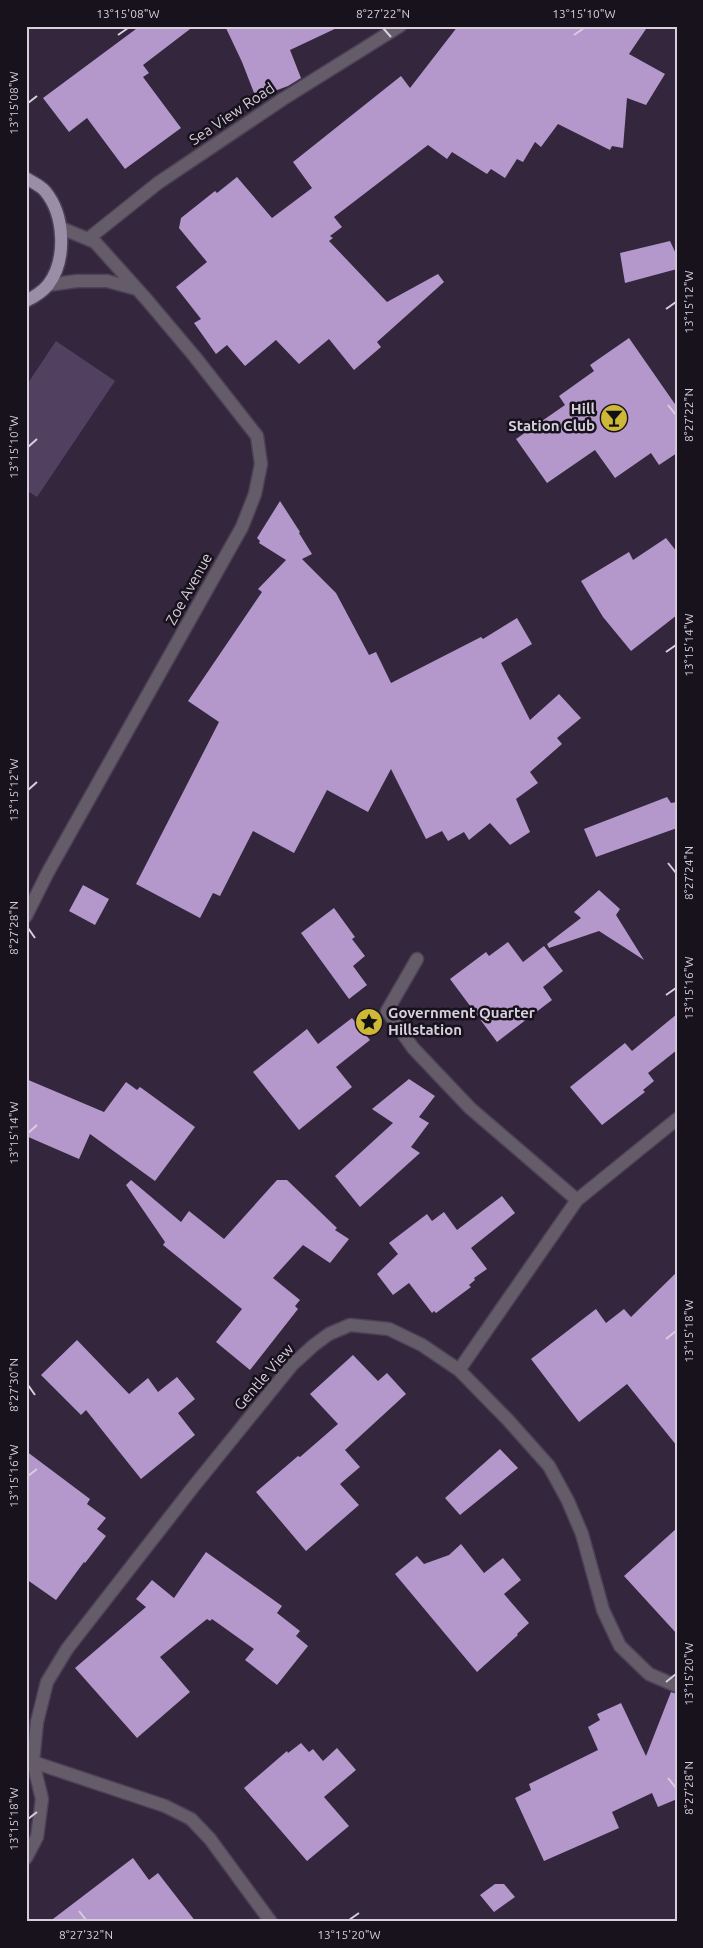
<svg xmlns="http://www.w3.org/2000/svg" width="703" height="1948" font-family="Ubuntu,sans-serif">
  <style>
    .garden { fill: #524061 }
    .building { fill: #b498cb }
    .lines { fill: none; stroke-linecap: round; stroke-linejoin: round }
    .minor-casing { stroke: #4d4157; stroke-width: 15 }
    .major-casing { stroke: #4d4157; stroke-width: 15 }
    .minor { stroke: #645d69; stroke-width: 12 }
    .major { stroke: #9a8da6; stroke-width: 12 }
    .ticks { fill: none; stroke: #d7cede; stroke-width: 2 }
    .labels { text-anchor: middle; stroke-width: 5; stroke-linejoin: round; paint-order: stroke }
    .street-label { font-size: 15px; fill: #d7cede; stroke: #17121c }
    .poi-label { font-size: 15px; font-weight: bold; fill: #d7cede; stroke: #17121c; text-anchor: end }
    .neatline { fill: none; stroke: #d7cede; stroke-width: 2 }
    .ticks-label { font-size: 12px; text-anchor: middle; fill: #d7cede }
  </style>
  <rect width="100%" height="100%" fill="#33263d"/>
  <path class="garden" d="M56,341L115,381L37,497L26,490V386Z"/>
  <path class="building" d="M140,26H194L143,65L149,73L143,77L181,128L125,169L87,118L69,132L43,98Z
    M225,26H341L290,50L301,78L288,86L256,98L242,62Z
    M458,26H648L629,54L665,74L646,105L627,98L623,148L612,146L610,150L558,124L541,147L535,142L523,162L517,159L505,178L491,169L487,174L452,152L447,159L428,145L334,217L342,227L330,236L333,238L329,241L387,302L438,274L444,282L377,342L381,347L354,370L329,339L299,364L276,340L245,366L227,345L216,354L194,323L201,319L176,287L207,262L179,228L181,218L215,191L217,193L237,177L272,218L312,188L293,162L401,76L410,88Z
    M670,241L677,256V269L625,283L620,253Z
    M629,338L677,407V453L659,465L651,453L615,478L595,450L547,483L516,439L565,405L559,396L594,371L590,365Z
    M280,501L300,532L299,533L312,554L302,559L336,593L369,655L376,652L391,683L481,637L483,639L517,618L532,644L501,663L530,720L559,694L581,718L557,738L562,744L530,772L538,783L516,799L530,832L510,845L490,823L469,840L464,832L448,841L442,831L426,839L391,769L368,812L327,790L294,853L253,831L220,896L213,893L200,918L136,884L219,722L188,701L262,592L258,589L286,560L259,543L260,541L257,538Z
    M666,538L677,552V615L631,651L603,617L581,581L629,552L633,560Z
    M667,797L671,803L677,802V828L596,857L584,829Z
    M83,885L109,899L95,925L69,911Z
    M599,890L620,909L616,915L644,960L599,931L549,948L547,944L581,918L574,912Z
    M334,908L355,937L352,939L365,956L353,966L367,985L349,999L301,933Z
    M508,942L523,962L544,946L563,971L543,987L552,1000L497,1042L450,979L486,952L489,956Z
    M677,1014V1050L648,1073L654,1081L643,1090L645,1092L602,1125L570,1087L625,1043L632,1051Z
    M352,1018L370,1040L336,1067L352,1087L299,1130L253,1072L307,1029L318,1044Z
    M26,1079L104,1112L126,1082L137,1090L140,1087L195,1127L155,1181L90,1134L79,1159L26,1136Z
    M409,1079L435,1096L419,1117L429,1123L411,1147L420,1153L360,1207L335,1176L393,1123L372,1109Z
    M131,1180L181,1222L189,1211L224,1239L277,1180H287L337,1228L335,1230L349,1239L330,1263L303,1245L273,1278L300,1300L295,1306L298,1309L250,1370L216,1342L242,1309L163,1245L165,1242L126,1185Z
    M502,1196L515,1213L471,1248L487,1269L474,1278L475,1280L469,1285L471,1287L436,1313L434,1311L432,1313L409,1283L393,1295L377,1274L398,1254L389,1243L427,1214L432,1221L444,1212L457,1230Z
    M677,1272V1446L627,1384L579,1422L531,1359L596,1309L606,1323L624,1309L631,1317Z
    M77,1340L129,1394L148,1378L158,1392L177,1377L195,1399L178,1413L195,1435L141,1479L86,1410L81,1415L41,1375Z
    M353,1355L378,1381L387,1373L406,1394L345,1450L360,1467L340,1484L359,1505L306,1551L256,1492L298,1456L300,1457L338,1424L310,1394Z
    M500,1449L518,1468L460,1515L445,1498Z
    M26,1451L90,1499L87,1504L106,1518L97,1529L106,1536L85,1563L84,1562L56,1600L26,1579Z
    M677,1528V1634L624,1576Z
    M461,1544L484,1573L503,1558L521,1580L504,1594L529,1623L517,1634L518,1635L477,1672L395,1574L417,1556L424,1564L449,1555Z
    M206,1552L282,1606L277,1613L300,1631L296,1636L308,1646L277,1685L245,1660L254,1649L212,1619L210,1621L207,1619L160,1657L190,1692L137,1738L75,1668L146,1607L136,1599L152,1580L174,1598Z
    M671,1692L677,1694V1799L658,1807L652,1793L612,1812L619,1828L544,1861L515,1798L531,1790L529,1784L598,1750L588,1727L600,1720L597,1714L621,1703L646,1756Z
    M301,1743L309,1752L313,1749L323,1761L337,1748L356,1770L324,1797L349,1826L307,1861L244,1788L287,1751L288,1753Z
    M133,1858L149,1880L158,1873L196,1922H49Z
    M495,1884H504L515,1897L494,1912L480,1895Z"/>
  <g class="lines">
    <g class="minor-casing">
      <path id="minor" d="M88,239L158,183L283,99L400,26
        M48,285L77,281H107L137,289
        M26,916L48,872L242,527L255,494L261,464L257,436L195,357L147,300L95,242L61,228
        M417,959L387,1011L413,1048L470,1108L577,1200
        M459,1370L577,1200L677,1119
        M33,1762L165,1806L191,1819L210,1839L271,1922
        M26,1858L37,1837L42,1799L33,1762L37,1722L47,1682L67,1649L194,1486L292,1365L314,1345L329,1334L350,1325L389,1329L422,1345L459,1370L508,1420L549,1466L568,1501L582,1534L603,1610L620,1646L649,1674L677,1686"/>
    </g>
    <g class="major-casing">
      <path id="major" d="M26,178C32,182 41,186 45,191C65,215 67,260 48,285C42,292 34,297 26,301"/>
    </g>
    <use href="#minor" class="minor"/>
    <use href="#major" class="major"/>
  </g>
  <path class="ticks" d="M383,28L391,37M118,35L128,28M574,35L584,28M28,103L37,96M666,309L676,302M668,405L676,415M28,447L37,439M666,652L676,645M28,790L37,782M668,863L676,873M28,928L35,938M666,995L676,988M28,1133L37,1125M666,1339L676,1331M28,1385L35,1395M28,1476L37,1469M666,1682L676,1674M668,1778L676,1788M28,1819L37,1812M79,1911L86,1920M349,1920L359,1913"/>
  <defs>
    <g id="bar-disc" transform="scale(1.4375)"><circle r="9.5" fill="#ceb837" stroke="#17121c"/><path d="M-6-5H6L.8 .8V4.5H3.5V6h-7V4.5H-.8V.8Z" fill="#111"/></g>
    <g id="sight-disc" transform="scale(1.4375)"><circle r="9.5" fill="#ceb837" stroke="#17121c"/><path d="M0-6L1.8-2.2L6-1.7L2.9 1.2L3.7 5.4L0 3.3L-3.7 5.4L-2.9 1.2L-6-1.7L-1.8-2.2Z" fill="#111"/></g>
  </defs>
  <g fill-rule="evenodd">
    <use href="#bar-disc" x="614" y="418"/>
    <use href="#sight-disc" x="369" y="1022"/>
  </g>
  <g class="labels">
    <g class="street-label">
      <text transform="translate(232 114) rotate(-34)" y="5">Sea View Road</text>
      <text transform="translate(189 589) rotate(-61)" y="5">Zoe Avenue</text>
      <text transform="translate(264 1377) rotate(-49)" y="5">Gentle View</text>
    </g>
    <g class="poi-label">
      <text x="595" y="414">Hill<tspan x="595" dy="17">Station Club</tspan></text>
      <text x="388" y="1018" text-anchor="start">Government Quarter<tspan x="388" dy="17">Hillstation</tspan></text>
    </g>
  </g>
  <rect width="703" height="1948" fill="none" stroke="#17121c" stroke-width="55"/>
  <rect x="28" y="28" width="648" height="1892" class="neatline"/>
  <g class="ticks-label">
    <text x="128" y="18">13°15'08"W</text>
    <text x="383" y="18">8°27'22"N</text>
    <text x="584" y="18">13°15'10"W</text>
    <text transform="translate(14 103) rotate(-90)" y="4">13°15'08"W</text>
    <text transform="translate(689 302) rotate(-90)" y="4">13°15'12"W</text>
    <text transform="translate(689 415) rotate(-90)" y="4">8°27'22"N</text>
    <text transform="translate(14 447) rotate(-90)" y="4">13°15'10"W</text>
    <text transform="translate(689 645) rotate(-90)" y="4">13°15'14"W</text>
    <text transform="translate(14 790) rotate(-90)" y="4">13°15'12"W</text>
    <text transform="translate(689 873) rotate(-90)" y="4">8°27'24"N</text>
    <text transform="translate(14 928) rotate(-90)" y="4">8°27'28"N</text>
    <text transform="translate(689 988) rotate(-90)" y="4">13°15'16"W</text>
    <text transform="translate(14 1133) rotate(-90)" y="4">13°15'14"W</text>
    <text transform="translate(689 1331) rotate(-90)" y="4">13°15'18"W</text>
    <text transform="translate(14 1385) rotate(-90)" y="4">8°27'30"N</text>
    <text transform="translate(14 1476) rotate(-90)" y="4">13°15'16"W</text>
    <text transform="translate(689 1674) rotate(-90)" y="4">13°15'20"W</text>
    <text transform="translate(689 1788) rotate(-90)" y="4">8°27'28"N</text>
    <text transform="translate(14 1819) rotate(-90)" y="4">13°15'18"W</text>
    <text x="86" y="1939">8°27'32"N</text>
    <text x="349" y="1939">13°15'20"W</text>
  </g>
</svg>
